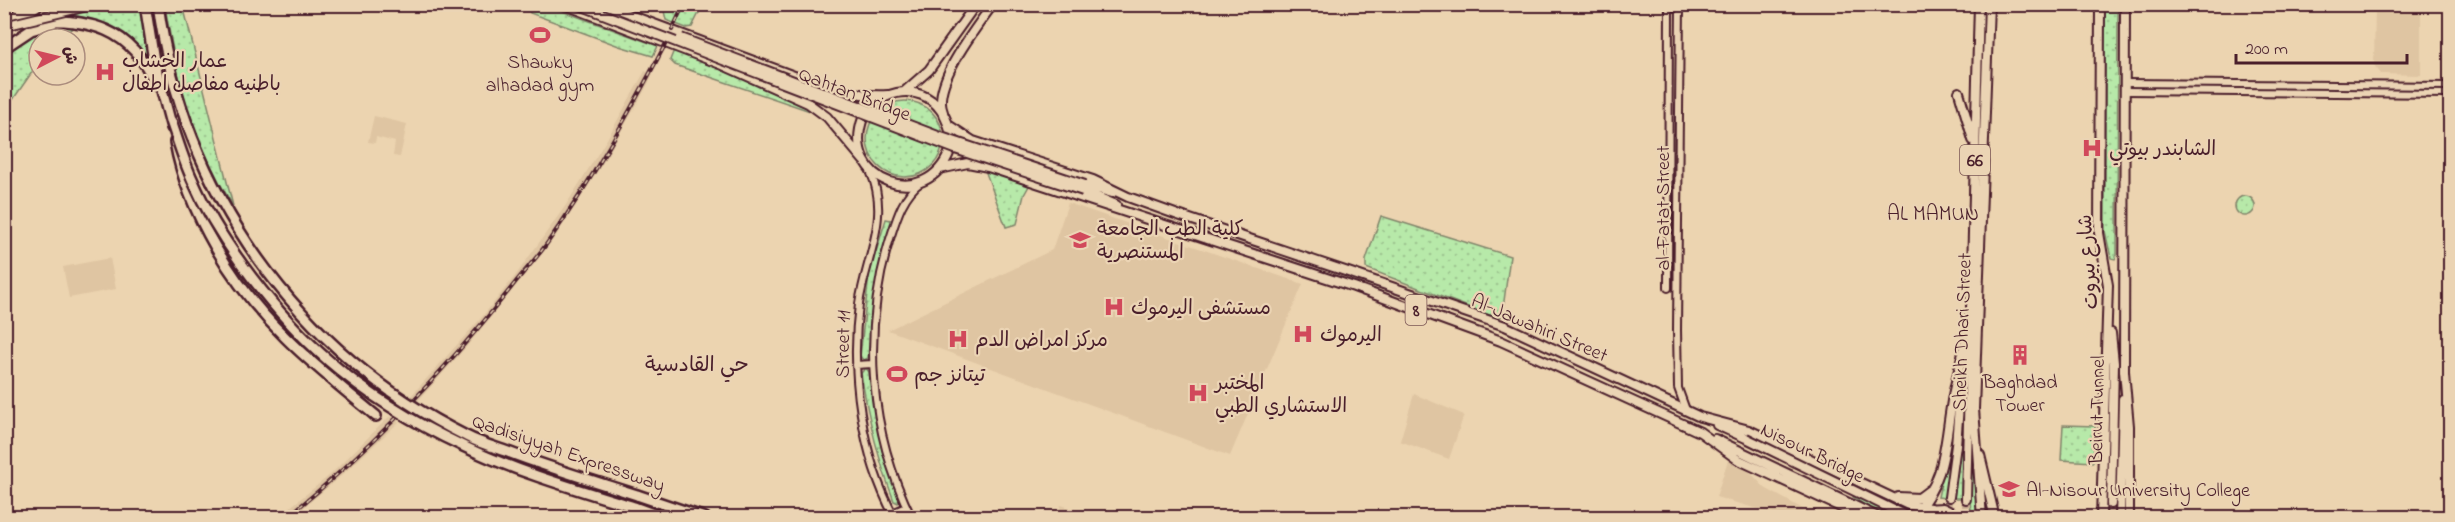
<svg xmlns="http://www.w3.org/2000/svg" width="2455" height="522" font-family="'Indie Flower','Playpen Sans Arabic',sans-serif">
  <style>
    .built { fill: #dfc5a2 }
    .green { fill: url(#green-dots); stroke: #80846a; stroke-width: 1.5 }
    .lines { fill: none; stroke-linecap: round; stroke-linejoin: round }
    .major-tunnel { stroke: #ccb095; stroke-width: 8; stroke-dasharray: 8 4; stroke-linecap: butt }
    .minor-casing { stroke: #4a1f2b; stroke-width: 10 }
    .major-casing { stroke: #4a1f2b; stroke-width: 12 }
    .highway-casing { stroke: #4a1f2b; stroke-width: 14 }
    .minor { stroke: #ebd4b4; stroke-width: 6 }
    .major { stroke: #ebd4b4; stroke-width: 8 }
    .highway { stroke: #ebd4b4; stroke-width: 9 }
    .rail-casing { stroke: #4a1f2b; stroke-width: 4 }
    .rail { stroke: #ebd4b4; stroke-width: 1.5; stroke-dasharray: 4.5; stroke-linecap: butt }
    .major-bridge-casing { stroke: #4a1f2b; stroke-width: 12; stroke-linecap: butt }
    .highway-bridge-casing { stroke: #4a1f2b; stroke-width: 14; stroke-linecap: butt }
    .major-bridge { stroke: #ebd4b4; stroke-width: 8 }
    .highway-bridge { stroke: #ebd4b4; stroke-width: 9 }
    .labels { text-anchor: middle; stroke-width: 4.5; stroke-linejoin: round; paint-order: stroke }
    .shield { fill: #ebd4b4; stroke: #7a5554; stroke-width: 1.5 }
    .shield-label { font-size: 18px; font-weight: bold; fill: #4a1f2b }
    .poi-label { font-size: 20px; fill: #4a1f2b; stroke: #ebd4b4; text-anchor: start }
    .street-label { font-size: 20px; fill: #4a1f2b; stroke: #ebd4b4 }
    .neighbourhood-label { font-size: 21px; fill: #4a1f2b; stroke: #ebd4b4 }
  </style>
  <defs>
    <pattern id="green-dots" width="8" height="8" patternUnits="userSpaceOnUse" patternTransform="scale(1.5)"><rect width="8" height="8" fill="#b7e9a9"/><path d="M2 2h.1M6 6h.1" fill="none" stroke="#9fc792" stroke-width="1.8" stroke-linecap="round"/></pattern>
  </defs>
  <rect width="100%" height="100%" fill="#ecd4b0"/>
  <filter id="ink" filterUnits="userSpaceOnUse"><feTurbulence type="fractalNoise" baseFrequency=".0167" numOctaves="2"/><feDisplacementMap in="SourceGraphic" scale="12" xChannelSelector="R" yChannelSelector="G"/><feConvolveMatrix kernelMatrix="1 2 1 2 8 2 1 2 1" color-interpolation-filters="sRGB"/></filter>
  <g filter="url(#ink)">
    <path class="built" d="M2375,5H2421V75L2381,74L2374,65Z
      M645,71L653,75L636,106L603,162L557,234L467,346L418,401L411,396L482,317L516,275L566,205L607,139Z
      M374,116L407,124L400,157L393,156L395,142L376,137L375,143L368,142Z
      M1068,203L1303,284L1230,456L888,330L1052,250Z
      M110,258L116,289L69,298L63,267Z
      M1414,394L1464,415L1449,459L1400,441Z
      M390,416L399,422L341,476L292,517H278L330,475Z
      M1728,460L1747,469L1765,488L1810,513L1809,517H1786L1716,497Z
      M1061,505L1098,517H1057Z"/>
    <path class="green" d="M117,5H139L150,60C127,28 109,22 72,15Z
      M165,5H183L233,206C192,139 177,82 165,5Z
      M527,5H546L658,46L653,56L619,46L530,13Z
      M685,5L700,11L692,27L686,28L666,20L664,11L666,5Z
      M2105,5H2118L2117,255L2115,259L2111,258L2105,231Z
      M61,25L75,26L58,39H39V62L5,111V53L34,34Z
      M674,50L799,102L816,113L675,65L670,60Z
      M867 139a38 38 0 1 1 76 0a38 38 0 1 1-76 0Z
      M985,170L1030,184L1024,195L1017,224L1006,227Z
      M2235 206a10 10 0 1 1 20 0a10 10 0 1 1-20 0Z
      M1381,216L1510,256L1502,316L1497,318L1366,268V260Z
      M886,219L891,220L892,222L874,297L868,358L864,360L860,357L869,275Z
      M866,368L869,372C874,417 886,457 900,500L898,503L894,501C878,459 868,417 861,373Z
      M1972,410L1974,468L1978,513L1971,511L1970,501Z
      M2063,425L2095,426L2093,462L2061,460Z
      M1953,427L1945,498L1938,497Z
      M1963,428L1961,498H1954Z
      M1855,493L1884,507L1881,516L1853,497Z"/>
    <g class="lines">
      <path class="major-tunnel" d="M1966,499V518
        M1945,518L1949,497
        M2110,518L2111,504"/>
      <g class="minor-casing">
        <path id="minor" d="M1680,4L1677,330L1678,388L1686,410
          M2125,83L2450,86
          M2125,91L2450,94
          M870,171C891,217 866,256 859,304C850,373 861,456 895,518
          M1668,288L1669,4
          M856,365L872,364
          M891,517L892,513L906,507
          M912,518C869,431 862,334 889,242C896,220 902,196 921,182"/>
      </g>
      <g class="major-casing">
        <path id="major" d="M563,4L723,65L808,103L827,117L864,161
          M600,4L813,83C838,90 862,97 888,95
          M2100,4L2099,233L2108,285L2101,518
          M2125,4L2124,371L2129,426V518
          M23,16L40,4
          M904,92L929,70L976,4
          M1959,92L1973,140
          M871,106C905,78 945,94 951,137
          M943,112C931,84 976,28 993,4
          M863,118C840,182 926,213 950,151
          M950,126L973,141L1093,180L1128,197L1178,215L1357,275L1505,326L1700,417L1749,430L1908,505L1930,508
          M940,169L968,163L988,167L1354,287L1501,341L1700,432L1737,459L1864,518
          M1085,185L1112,193
          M1083,191L1116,205
          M1717,425L1746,438
          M1715,439L1880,518
          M1980,455L1995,518
          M1898,497L1919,498L1931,489
          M1949,497L1956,445L1961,380
          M1966,499L1979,4
          M2111,504L2114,363L2111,333
          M1925,509L1943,508L1963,518
          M1914,515C1945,480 1944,451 1951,407C1954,385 1961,365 1965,343
          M1982,518L1974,409L1989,4
          M2120,518L2123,399"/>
      </g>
      <g class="highway-casing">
        <path id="highway" d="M145,4L154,61L172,128
          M4,11L11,4
          M13,18L28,4
          M30,21C89,18 131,27 156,85
          M4,48L31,30L52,24
          M175,142C188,214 234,287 286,338C314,366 346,391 376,416
          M637,495L705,518
          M634,507L664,518"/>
      </g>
      <use href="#minor" class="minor"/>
      <use href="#major" class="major"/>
      <use href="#highway" class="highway"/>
      <g class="rail-casing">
        <path id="rail" d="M672,30L684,4
          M286,518C369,451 445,371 511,288C523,272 537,258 548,242C593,179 630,111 666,43"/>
      </g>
      <use href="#rail" class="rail"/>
      <g class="major-bridge-casing">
        <path id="major-bridge" d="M577,4L955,149L1083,191
          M4,26L95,4
          M681,38L938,136L1085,185
          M1746,438L1910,518"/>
      </g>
      <g class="highway-bridge-casing">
        <path id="highway-bridge" d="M158,4C183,191 297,352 466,436C479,443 494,447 508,452C550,468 594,481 637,495
          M171,121C178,141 184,162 193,181C220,243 278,317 329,361C368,395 416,424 463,446C517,472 576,489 634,507"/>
      </g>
      <use href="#major-bridge" class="major-bridge"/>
      <use href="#highway-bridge" class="highway-bridge"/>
    </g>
  </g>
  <defs>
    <g id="stadium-bare" transform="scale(1.62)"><path d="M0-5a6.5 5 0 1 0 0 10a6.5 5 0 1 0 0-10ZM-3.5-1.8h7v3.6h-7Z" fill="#d1495b" stroke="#ebd4b4" stroke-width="2.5" paint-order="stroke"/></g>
    <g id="hospital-bare" transform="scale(1.62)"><path d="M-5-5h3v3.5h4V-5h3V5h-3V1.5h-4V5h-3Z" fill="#d1495b" stroke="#ebd4b4" stroke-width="2.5" paint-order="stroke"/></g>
    <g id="university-bare" transform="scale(1.62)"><path d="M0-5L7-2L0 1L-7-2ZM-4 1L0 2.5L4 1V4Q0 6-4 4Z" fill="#d1495b" stroke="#ebd4b4" stroke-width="2.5" paint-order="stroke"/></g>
    <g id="building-bare" transform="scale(1.62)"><path d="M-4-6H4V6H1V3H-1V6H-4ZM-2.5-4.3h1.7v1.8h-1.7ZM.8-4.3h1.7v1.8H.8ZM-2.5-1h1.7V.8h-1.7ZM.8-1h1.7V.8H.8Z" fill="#d1495b" stroke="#ebd4b4" stroke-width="2.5" paint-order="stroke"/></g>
  </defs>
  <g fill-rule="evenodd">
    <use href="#stadium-bare" x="540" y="35"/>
    <use href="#hospital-bare" x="105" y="72"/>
    <use href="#hospital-bare" x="2092" y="148"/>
    <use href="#university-bare" x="1080" y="240"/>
    <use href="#hospital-bare" x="1114" y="307"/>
    <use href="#hospital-bare" x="1303" y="334"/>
    <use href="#hospital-bare" x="958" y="339"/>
    <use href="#building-bare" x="2020" y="355"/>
    <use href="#stadium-bare" x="897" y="374"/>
    <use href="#hospital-bare" x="1198" y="393"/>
    <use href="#university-bare" x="2009" y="489"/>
  </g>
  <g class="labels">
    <g class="shield">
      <rect x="1960" y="145" width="30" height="30" rx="4.5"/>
      <rect x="1405.5" y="295" width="21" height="30" rx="4.5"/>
    </g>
    <g class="shield-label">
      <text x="1975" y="166">66</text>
      <text x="1416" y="316">8</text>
    </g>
    <g class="poi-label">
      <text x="122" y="67">عمار الخشاب<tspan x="122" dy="23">باطنيه مفاصل اطفال</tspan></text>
      <text x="540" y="68" text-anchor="middle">Shawky<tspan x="540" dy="23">alhadad gym</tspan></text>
      <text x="2109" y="155">الشابندر بيوتي</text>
      <text x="1097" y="235">كلية الطب الجامعة<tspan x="1097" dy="23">المستنصرية</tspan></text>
      <text x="1131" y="314">مستشفى اليرموك</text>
      <text x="1320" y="341">اليرموك</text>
      <text x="975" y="346">مركز امراض الدم</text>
      <text x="914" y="381">تيتانز جم</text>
      <text x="2020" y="388" text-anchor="middle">Baghdad<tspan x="2020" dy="23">Tower</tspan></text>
      <text x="1215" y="389">المختبر<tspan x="1215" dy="23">الاستشاري الطبي</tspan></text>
      <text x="2026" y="496">Al-Nisour University College</text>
    </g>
    <g class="street-label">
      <text transform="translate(855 93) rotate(21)" y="7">Qahtan Bridge</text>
      <text transform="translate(1662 208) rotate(-90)" y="7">al-Fatat Street</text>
      <text transform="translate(2087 262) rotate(-94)" y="7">شارع بيروت</text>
      <text transform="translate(1540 327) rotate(23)" y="7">Al-Jawahiri Street</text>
      <text transform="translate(1961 332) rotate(-88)" y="7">Sheikh Dhari Street</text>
      <text transform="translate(842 344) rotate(-89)" y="7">Street 11</text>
      <text transform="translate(2096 410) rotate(-89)" y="7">Beirut Tunnel</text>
      <text transform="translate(569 452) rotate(19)" y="7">Qadisiyyah Expressway</text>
      <text transform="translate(1813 452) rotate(26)" y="7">Nisour Bridge</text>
    </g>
    <g class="neighbourhood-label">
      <text x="1933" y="220">AL MAMUN</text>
      <text x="697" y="371">حي القادسية</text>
    </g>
  </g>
  <rect width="2455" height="522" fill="none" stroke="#ebd4b4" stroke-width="24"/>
  <rect x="12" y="12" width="2431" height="498" fill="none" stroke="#4a1f2b" stroke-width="2" filter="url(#ink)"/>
  <g transform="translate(57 57) rotate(83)"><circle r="28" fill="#ebd4b4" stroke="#ab8c7d" stroke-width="1.5"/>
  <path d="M0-4.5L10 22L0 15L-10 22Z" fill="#d1495b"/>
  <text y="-9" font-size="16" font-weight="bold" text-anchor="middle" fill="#4a1f2b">ش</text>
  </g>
  <path d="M2236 54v9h171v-9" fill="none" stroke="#4a1f2b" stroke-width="3"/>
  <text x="2245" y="54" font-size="18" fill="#4a1f2b" stroke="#ebd4b4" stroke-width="4.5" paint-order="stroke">200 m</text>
</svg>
